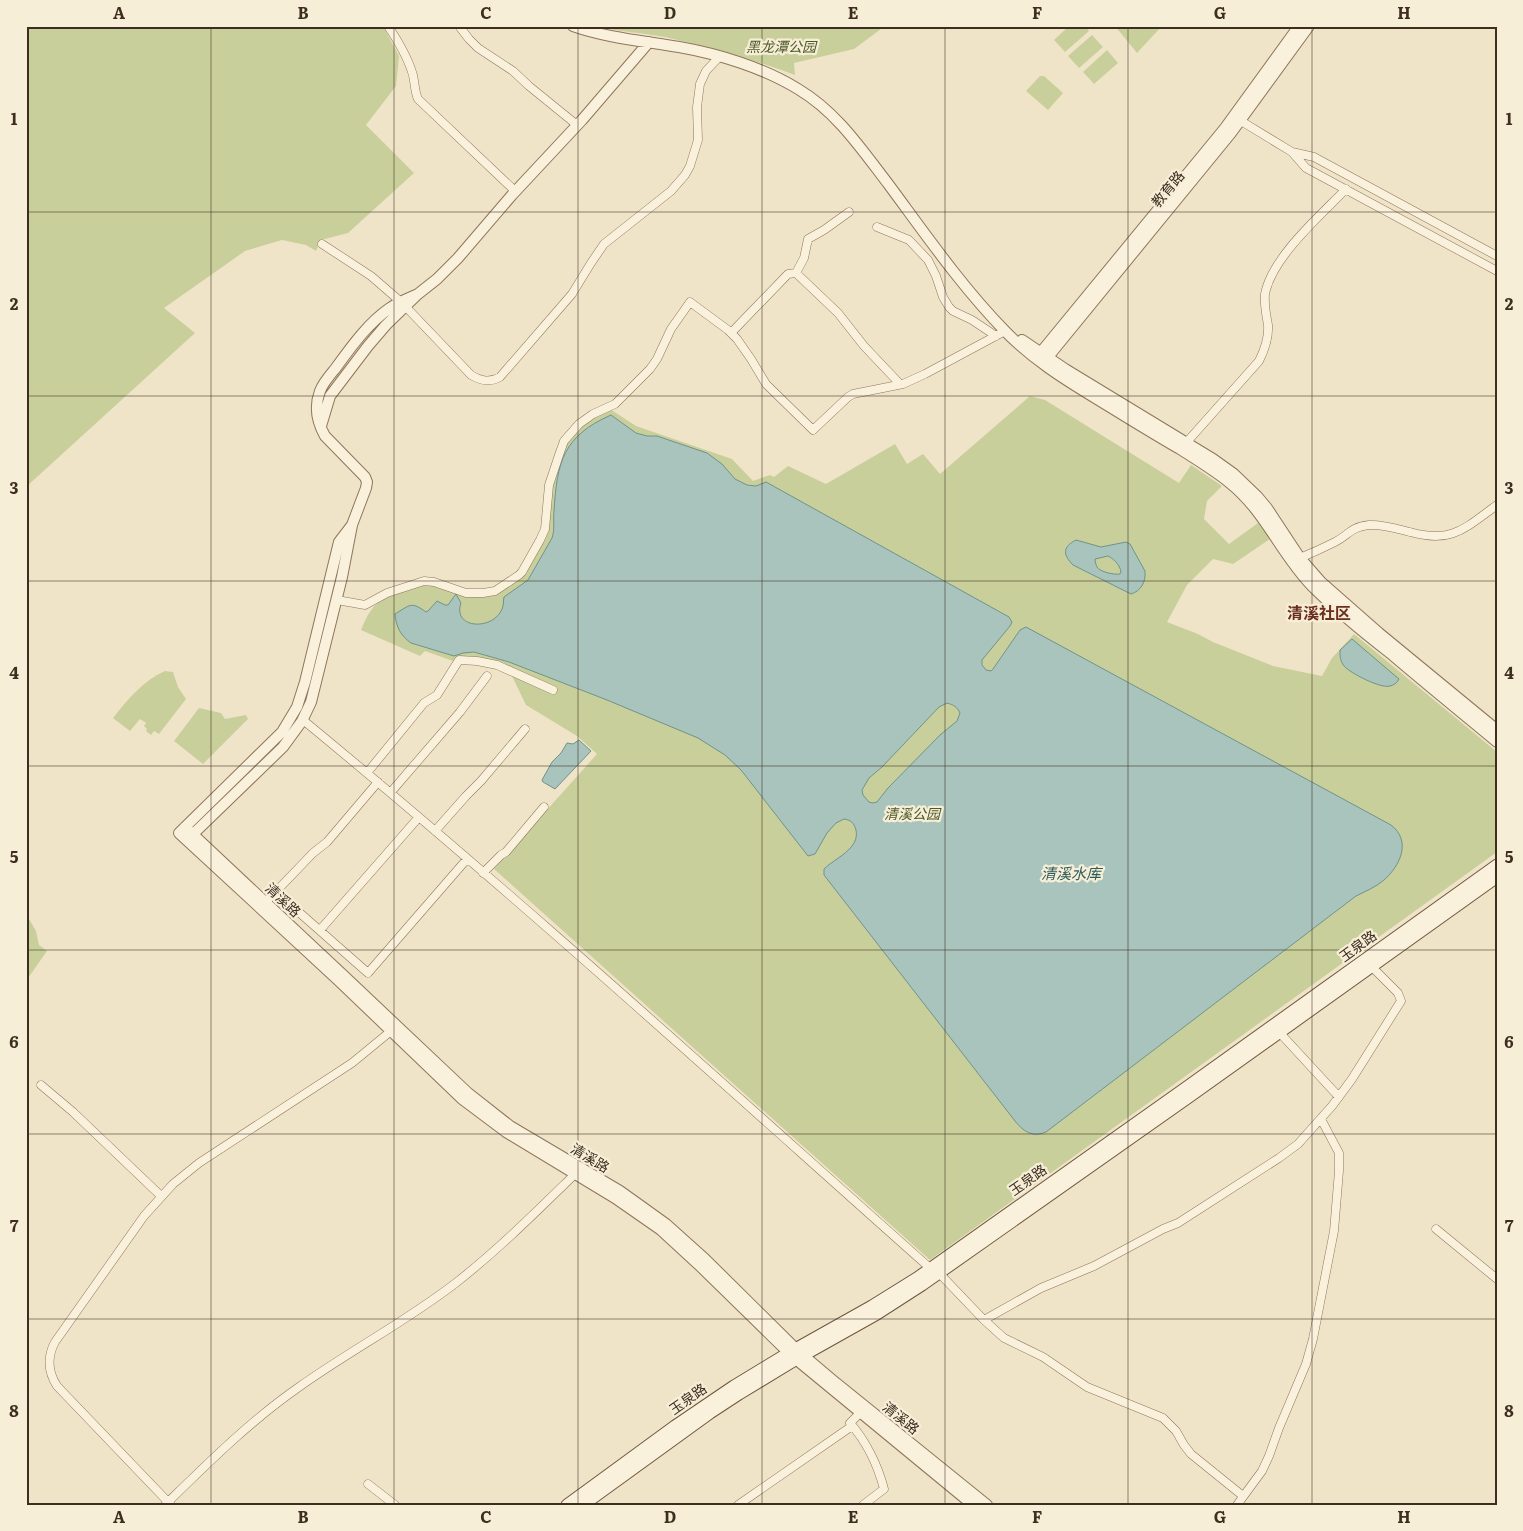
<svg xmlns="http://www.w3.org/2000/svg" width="1523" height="1531" font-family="Literata,'Noto Sans SC',serif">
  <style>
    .green { fill: #c9cf9b }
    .water { fill: #a9c4bc; stroke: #6f938a; fill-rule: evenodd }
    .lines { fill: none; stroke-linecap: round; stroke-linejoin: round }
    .minor-casing { stroke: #8d765c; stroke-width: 9 }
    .tertiary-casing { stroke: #8d765c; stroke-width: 12 }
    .secondary-casing { stroke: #6f573f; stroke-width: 13 }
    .minor { stroke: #faf1dc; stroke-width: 8 }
    .tertiary { stroke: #faf1dc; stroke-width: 10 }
    .secondary { stroke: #faf1dc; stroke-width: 11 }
    .grid { fill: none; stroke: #3d2e20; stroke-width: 1; stroke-opacity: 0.55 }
    .labels { text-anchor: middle; stroke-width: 4.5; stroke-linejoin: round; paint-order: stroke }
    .park-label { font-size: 14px; font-style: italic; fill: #4d5a26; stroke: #f7eed8 }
    .street-label { font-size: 14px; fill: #3d2e20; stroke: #f7eed8 }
    .water-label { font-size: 15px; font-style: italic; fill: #2f5d5a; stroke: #f7eed8 }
    .quarter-label { font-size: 16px; font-weight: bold; fill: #6b2e1e; stroke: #f7eed8 }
    .neatline { fill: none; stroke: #3d2e20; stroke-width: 2 }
    .grid-label { font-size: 16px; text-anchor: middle; font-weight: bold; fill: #3d2e20 }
  </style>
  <rect width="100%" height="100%" fill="#f0e4c8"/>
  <path class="green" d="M26,26H383L399,56L396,86L366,125L414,173L348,233L321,240L316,251L306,245L282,240L245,251L164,308L195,333L26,487Z
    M597,26H885L854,49L794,63L795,75C752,59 710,47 665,37C643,33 619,32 597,26Z
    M1069,26H1085L1089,31L1065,52L1054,40Z
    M1115,26H1162L1137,53Z
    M1092,35L1103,47L1079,68L1068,56Z
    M1107,50L1118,63L1094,84L1083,72Z
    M1040,76H1044L1063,93L1048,110L1026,91Z
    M1030,396L1045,400L1179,483L1191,465L1222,486L1207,501L1204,519L1229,544L1258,523L1270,539L1233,564L1213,559L1187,585L1167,622L1198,634L1213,642L1273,666L1322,676L1332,658L1354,634L1497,752V852L930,1260L494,869L597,754L577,736L526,705L511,674L496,667L453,661L425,651L420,656L361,630C364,623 367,615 372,609C381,596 415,586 430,585L496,594L523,576L544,540L549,522L554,478L563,451L571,438L585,424L610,409L636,426L732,459L753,481L770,475L774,477L788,466L826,484L895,444L907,464L923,454L940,474Z
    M165,671L173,672L178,687L186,699L159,734L154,731L151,735L146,731L147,729L144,726L146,723L140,719L130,731L113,718C127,700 144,680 165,671Z
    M199,708L221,713L225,719L246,715L248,719L203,764L174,741Z
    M26,914L36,931L39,945L47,951L26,981V964L29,949L26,935Z"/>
  <path class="water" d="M611,415L636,433L647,436H657L707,453L722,464L735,479L747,485L756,486L766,482L1009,617L1012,622L1010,626L982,660V665L986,670L991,671L993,669L1020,630L1026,627L1391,825C1412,841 1400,866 1384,880C1376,887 1366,891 1356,896L1046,1132C1032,1138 1023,1131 1015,1121L824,875V869C835,858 860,849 856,830C854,823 851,820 844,819L836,823L827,833L815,854L808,856L741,770L725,755L698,738L607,700L509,662L474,652L463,653L454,656L411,643C401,636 396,627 395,614C410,605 411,601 426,612L428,611L437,601L445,605H448L456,594L461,603C452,629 493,631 502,609C504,605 503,601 504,597L528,580L552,538C555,529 553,521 554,511C557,462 563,436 611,415ZM947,703C954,705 957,707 960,713L957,721L940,735L888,788L877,802L873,803L869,802L863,795L862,790L869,778L882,767L939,707Z
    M1076,540L1101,547L1126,542L1130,544L1145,571C1146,582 1141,591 1131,594L1073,565C1063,555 1062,547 1076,540ZM1108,556C1114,559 1120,565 1121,572L1120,574C1114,575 1100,572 1097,567C1096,565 1095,561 1095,559Z
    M1352,639L1399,679C1397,683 1394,685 1390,686C1381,689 1350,673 1344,666C1340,661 1340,656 1340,650Z
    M579,740L591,751L555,789L543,782L542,780L552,762L561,753L567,743L573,744Z"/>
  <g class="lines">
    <g class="minor-casing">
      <path id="minor" d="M388,26C398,41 407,56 412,72C415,80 414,90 418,99L515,191
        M459,26L469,39L478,48L513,71L529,86L577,125
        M1241,121L1292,152L1306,168L1497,271
        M1292,152L1314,157L1497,256
        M877,227L909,240L928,260L936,276L943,297L949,307L953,311L972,320L996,336
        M322,244L371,276L401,302
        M796,273L838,313L864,346L900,384
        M405,306L471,375C481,381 490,383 500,377L572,294L591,263L604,244L671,191L685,175L690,166L698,140L697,107L700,84L706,71L720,56
        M731,333L788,274L796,273L804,258L808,239L824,230L849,212
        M1186,443L1259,361C1265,349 1269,338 1268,325C1266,314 1264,305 1265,294C1272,257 1320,216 1346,189
        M1300,558C1312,553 1323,548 1335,542C1349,535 1350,527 1369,525C1382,524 1398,529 1410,532C1452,544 1465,528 1497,505
        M337,600L365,605L387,593L424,581L434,582L466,593H483L495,591L519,575L522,572L540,540L545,529L549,485L559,455L564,441L579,424L593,414L615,404L650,369L657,359L671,329L690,302L728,330L737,339L751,359L766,384L813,430L848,397L853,394L903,384L925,374L1005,331
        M303,720C517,896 723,1084 930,1268
        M367,773L424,703L437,695L459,660L477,661L497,665L553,690
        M391,792L460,712L487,676
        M435,831L466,796L481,781L525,729
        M483,873L501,855L506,852L544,807
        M276,892L368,973L467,859
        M266,902L313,853L327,842L378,782
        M320,930L419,817
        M1279,1032L1339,1097
        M41,1085L73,1112L161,1196
        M1436,1229L1497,1279
        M939,1273L984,1320L1004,1338L1043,1357L1087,1387L1163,1418L1176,1431L1184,1445L1191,1454L1243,1496
        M984,1320L1041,1288L1094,1266L1163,1229L1178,1223L1279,1158L1298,1144L1332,1106L1352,1079L1401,1001L1398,993L1371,966
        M860,1413L850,1423C866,1441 878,1466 884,1489L863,1505
        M368,1484L395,1505
        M165,1505C207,1464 250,1421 299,1387C351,1350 407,1321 457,1282C499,1249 537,1211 575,1174
        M171,1505L57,1386C48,1372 47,1357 55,1342L144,1216L173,1184L199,1163L352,1063L391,1031
        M738,1505L852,1426
        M1237,1505L1262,1471L1269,1456L1279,1428L1306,1364L1313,1339L1334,1231L1339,1171V1153L1321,1119"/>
    </g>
    <g class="tertiary-casing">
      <path id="tertiary" d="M573,26C607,38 644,41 679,47C719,54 764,68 798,89C837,112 862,150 889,185C926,235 962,287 1005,331C1032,359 1064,379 1097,399C1125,416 1152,433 1180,449C1197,460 1214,470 1230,483C1265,511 1281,554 1312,586C1336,610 1363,632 1390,653C1425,683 1461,712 1497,742
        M1022,340L1065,369L1213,459L1234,474L1257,496L1267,508L1300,558L1321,582L1379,633L1497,730
        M1037,357L1225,128L1299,26
        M1043,363L1231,133L1309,26
        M321,426L330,396L368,346L386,325L418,294L437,279L458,258L512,195L582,120L649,42
        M352,525L339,542L305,682L297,707L282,732L179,833L338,980L462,1099L506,1132L615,1198L661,1230L699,1265L792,1356L973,1505
        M185,827L343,975L468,1093L510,1126L620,1191L666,1224L705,1259L797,1350L836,1383L987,1505
        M189,838L283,747L302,721L311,702L342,577L352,525L366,488L367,482L365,477L325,436C317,422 314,407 320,391C323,383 330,375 335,369C351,347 368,323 390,308C398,302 409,298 418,294"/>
    </g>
    <g class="secondary-casing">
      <path id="secondary" d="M567,1505L675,1426L734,1386L790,1352L872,1306L917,1278L1184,1089L1497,865
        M583,1505L710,1413L739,1394L795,1360L877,1314L922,1285L1189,1097L1497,877"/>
    </g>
    <use href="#minor" class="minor"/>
    <use href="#tertiary" class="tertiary"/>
    <use href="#secondary" class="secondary"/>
  </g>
  <path class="grid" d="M211,26V1505M394,26V1505M578,26V1505M762,26V1505M945,26V1505M1128,26V1505M1312,26V1505M26,212H1497M26,396H1497M26,581H1497M26,766H1497M26,950H1497M26,1134H1497M26,1319H1497"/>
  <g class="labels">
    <g class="park-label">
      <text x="781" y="52">黑龙潭公园</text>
      <text x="912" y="819">清溪公园</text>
    </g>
    <g class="street-label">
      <text transform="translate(1168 189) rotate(-50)" y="5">教育路</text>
      <text transform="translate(283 900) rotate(43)" y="5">清溪路</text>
      <text transform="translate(1358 946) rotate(-36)" y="5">玉泉路</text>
      <text transform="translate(590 1158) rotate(31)" y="5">清溪路</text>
      <text transform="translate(1028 1180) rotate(-35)" y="5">玉泉路</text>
      <text transform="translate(688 1399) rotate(-35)" y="5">玉泉路</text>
      <text transform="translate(901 1418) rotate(39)" y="5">清溪路</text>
    </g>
    <g class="water-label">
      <text x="1071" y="879">清溪水库</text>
    </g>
    <g class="quarter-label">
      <text x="1319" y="619">清溪社区</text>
    </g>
  </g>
  <rect width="1523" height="1531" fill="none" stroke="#f7eed8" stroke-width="55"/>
  <rect x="28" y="28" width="1468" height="1476" class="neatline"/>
  <g class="grid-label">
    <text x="119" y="19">A</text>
    <text x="303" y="19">B</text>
    <text x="486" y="19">C</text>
    <text x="670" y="19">D</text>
    <text x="853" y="19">E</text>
    <text x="1037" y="19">F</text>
    <text x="1220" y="19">G</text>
    <text x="1404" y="19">H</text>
    <text x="14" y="125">1</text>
    <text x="1509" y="125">1</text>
    <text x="14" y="310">2</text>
    <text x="1509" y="310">2</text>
    <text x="14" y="494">3</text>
    <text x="1509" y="494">3</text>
    <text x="14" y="679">4</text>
    <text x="1509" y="679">4</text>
    <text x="14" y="863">5</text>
    <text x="1509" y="863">5</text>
    <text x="14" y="1048">6</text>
    <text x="1509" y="1048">6</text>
    <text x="14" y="1232">7</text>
    <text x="1509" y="1232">7</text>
    <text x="14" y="1417">8</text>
    <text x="1509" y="1417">8</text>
    <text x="119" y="1523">A</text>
    <text x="303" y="1523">B</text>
    <text x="486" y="1523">C</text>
    <text x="670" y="1523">D</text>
    <text x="853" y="1523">E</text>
    <text x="1037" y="1523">F</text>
    <text x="1220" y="1523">G</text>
    <text x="1404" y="1523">H</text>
  </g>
</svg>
